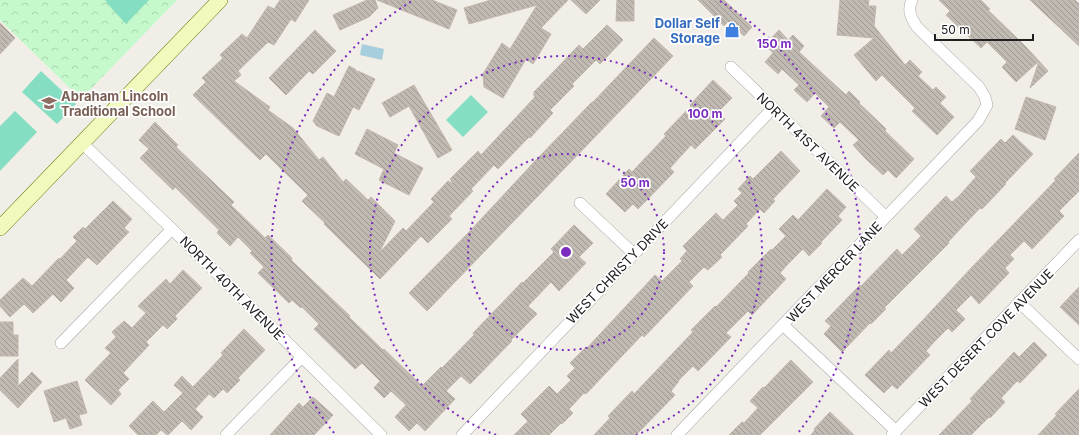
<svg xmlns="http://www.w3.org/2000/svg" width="1079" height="435" font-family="Inter,sans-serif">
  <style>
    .park { fill: url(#park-crowns) }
    .pitch { fill: #85dec2 }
    .water { fill: #a7cedd }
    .building { fill: url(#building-back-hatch); stroke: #c2b6a9 }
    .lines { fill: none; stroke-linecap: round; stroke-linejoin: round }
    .minor-casing { stroke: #a7a7a7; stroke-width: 12 }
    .secondary-casing { stroke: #647806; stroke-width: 16 }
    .minor { stroke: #fff; stroke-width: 11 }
    .secondary { stroke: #f2f9bc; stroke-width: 15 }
    .ring { fill: none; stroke: #7b2cbf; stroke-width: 2; stroke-dasharray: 2 4 }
    .labels { text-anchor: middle; stroke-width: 3.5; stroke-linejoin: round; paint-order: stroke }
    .shop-label { font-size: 13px; font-weight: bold; fill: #366cbe; stroke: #fff; text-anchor: end }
    .education-label { font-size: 13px; font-weight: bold; fill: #785e54; stroke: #fff; text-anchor: start }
    .street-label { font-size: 13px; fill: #202020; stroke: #fff }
    .centre { fill: #7b2cbf; stroke: #fff; stroke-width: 2 }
    .ring-label { font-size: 12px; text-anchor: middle; font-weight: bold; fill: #7b2cbf; stroke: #fff; stroke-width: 3.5; stroke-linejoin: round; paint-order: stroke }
  </style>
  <defs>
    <pattern id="park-crowns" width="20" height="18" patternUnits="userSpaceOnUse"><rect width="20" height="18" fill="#c5f9cc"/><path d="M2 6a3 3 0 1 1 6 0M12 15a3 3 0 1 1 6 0" fill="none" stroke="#a9d5af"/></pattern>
    <pattern id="building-back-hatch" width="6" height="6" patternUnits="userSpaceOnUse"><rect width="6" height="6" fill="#c1bab3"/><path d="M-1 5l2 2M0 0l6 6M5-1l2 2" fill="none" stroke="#9c9791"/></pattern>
  </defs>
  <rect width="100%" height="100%" fill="#f0eee7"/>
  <path class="park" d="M0,0H177L81,99L0,20Z"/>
  <path class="pitch" d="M105,0H149L126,24L113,10Z
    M41,71L76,104L57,124L22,92Z
    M471,95L488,112L463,137L446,120Z
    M15,111L37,132L0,171V126Z"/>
  <path class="water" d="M362,44L384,49L382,60L360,55Z"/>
  <path class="building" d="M280,0H309L295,22L291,19L274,45L268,42L238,71L241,75L234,81L270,107L268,110L293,128L319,160L323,157L343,182L346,179L368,200L371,197L395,221L379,253L403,228L406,231L434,202L431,199L448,181L453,184L450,179L478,151L481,155L535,97L534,96V92L579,45L583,49L607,25L623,40L600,64L596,60L572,84L574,86L550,110L553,113L530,138L529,137L498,169L494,165L471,189L473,191L449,216L452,219L428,243L421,236L380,279L324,224L325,223L302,201L308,195L266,154L260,160L193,95L206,82L202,78L223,58L220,55L242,34L247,38L268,6L274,9Z
    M367,0H375L378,8L369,17L340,30L333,15Z
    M377,0H432L457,10L449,29Z
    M491,0H568L541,28L551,34L533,64L526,59L503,98L484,87L483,74L502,43L510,49L537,5L469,24L464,8Z
    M571,0H600L586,14Z
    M617,0H634V21H616Z
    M698,0H724L752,27L744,36L728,21L724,26Z
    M840,0H869L868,6H876L874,26L905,65L910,60L922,72L918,76L933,90L936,87L946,97L940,103L954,117L937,135L912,111L915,108L882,75L876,81L854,55L874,38L837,35Z
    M939,0H981L990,9L988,10L1025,46L1039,61L1016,82L1002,67L1007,62L987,42L981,48L965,33L946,15L950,11Z
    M1030,0H1075L1079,4V46Z
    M0,23L15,38L0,54Z
    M315,30L336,51L313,74L309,71L286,95L269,78Z
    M779,30L788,40L793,35L804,46L799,52L846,95L849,91L860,102L859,103L886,129L885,131L914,159L896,178L888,170L883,175L866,159L853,145L859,140L840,122L834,128L821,116L829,107L815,93L807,102L794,90L799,85L782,69L778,74L765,62L773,53L765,45Z
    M654,38L673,56L427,311L409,293L470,231L536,160L592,102H593Z
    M1039,61L1048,71L1030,88Z
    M349,66L355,69L359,74L358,71L375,79L359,110L353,107L339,136L317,126L313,121L327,93L334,97Z
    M713,80L732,98L718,112L725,119L695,149L691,145L670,168L674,172L638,209L633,204L625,212L606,194L629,169L632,172L666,136L664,134L691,106L690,105Z
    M414,85L452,150L438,158L409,106L390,117L382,103Z
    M1026,97L1056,107L1045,140L1015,129Z
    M155,122L178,145L176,147L234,202L231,205L265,238L268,235L292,258L291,260L350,316L349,317L383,350L384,349L422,386L441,367L442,368L474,335L473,333L501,304L522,282L523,283L554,252L551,249L574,225L593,243L579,257L586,263L559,291L551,282L528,306L537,314L511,340L512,341L470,384L461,376L446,391L455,399L425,431L417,423L409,431L395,417L406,405L391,391L384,398L374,388L380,381L362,363L355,369L314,329L319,324L302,307L301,308L292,300L289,303L258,273L264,267L250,253L252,251L238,237L230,246L217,233L219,230L175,187L173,190L140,158L149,149L139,140Z
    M367,129L398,145L394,153L423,168L409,195L379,180L384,169L355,154Z
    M1013,135L1033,154L1005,183L1006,184L982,209L980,208L948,242L949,243L884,308L886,309L871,324L870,323L842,352L824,334L831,326L825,321L860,285L861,286L897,249L902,255L921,236L914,229L946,196L952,202L959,196L976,177L970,171L1001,139L1005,143Z
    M781,151L800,171L773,199L775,201L764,213L760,209L746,224L748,226L720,255L722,257L708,270L704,267L689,282L693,286L644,337L642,335L586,394L584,393L569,409L573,413L562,424L561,423L549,435H514L528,421L521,414L549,386L557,394L571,380L567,376L575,368L570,363L586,347L587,348L655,275L662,281L682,261L680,259L687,251L683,246L716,213L723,220L738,205L734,201L742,193L738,189L750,176L753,179Z
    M1079,153V191L1059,211L1064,216L1032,249L1024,241L1010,255L1014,259L1005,268L1009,273L979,304L971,295L956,310L965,319L952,332L948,328L934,342L926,351L930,355L897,389L892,385L884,393L865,375L889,350L891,353L922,321L974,265L1056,180L1054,179Z
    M827,189L846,207L838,216L842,220L821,242L822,243L809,256L803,249L787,265L780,273L786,279L752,315L748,311L726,333L731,337L698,371L693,366L678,381H679L671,391L675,395L636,435H594L610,418L608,416L632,391L634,394L693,332L691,330L715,306L716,307L749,273L748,272L771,249L772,250L786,236L779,229L793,215L798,220Z
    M113,201L132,219L124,228L129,232L97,265L88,257L66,280L74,288L61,302L53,294L33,313L24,304L10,317L0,306V300L23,278L32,286L59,258L60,259L77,241L73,237L83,227L85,229Z
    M183,270L202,288L175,316L177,319L167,329L163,325L146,342L149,345L123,373L129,379L118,390L121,394L111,405L85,380L111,353L105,348L116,337L112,332L124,321L132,328L146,313L138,306L166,279L170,284Z
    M1079,287V325L1060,307Z
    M0,322H13V335H18V356H0Z
    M244,329L265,350L238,378L240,380L227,393L223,389L214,398L209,394L195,409L203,417L191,430L182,421L168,435H167L161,430L156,435H138L129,426L153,401L164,412L183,393L174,385L182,376L193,387L223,355L221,353Z
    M1034,342L1047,355L1020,383L1017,381L1001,398L1005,402L990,418L989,417L971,435H939L972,401L970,399L1014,352L1019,357Z
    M18,359V386L32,372L42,382L18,408L0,390V378Z
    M791,360L813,382L760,435H729L742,422L744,423L758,408L750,401L763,387L764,388Z
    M77,381L87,413L79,415L82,425L70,429L66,418L54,422L44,391Z
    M1079,389V435H1038L1057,415L1055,414Z
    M313,397L333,415L314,435H270L299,403L303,407Z
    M830,412L854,435H811L815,430L814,429Z"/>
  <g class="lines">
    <g class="minor-casing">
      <path id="minor" d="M731,67L886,217
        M82,143L172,229L381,435
        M580,203L634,254
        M1019,302L1079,359
        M783,325L896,431
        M61,343L172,229
        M226,435L302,357
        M462,435L773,108
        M677,435L978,121L987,105L985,97L979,87L917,27C911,18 907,10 912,0
        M892,435L1079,240"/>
    </g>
    <g class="secondary-casing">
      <path id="secondary" d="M0,228L220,0"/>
    </g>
    <use href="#minor" class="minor"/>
    <use href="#secondary" class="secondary"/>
  </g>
  <g class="ring">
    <circle cx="566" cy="252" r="98"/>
    <path d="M496 435A196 196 0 1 1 636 435"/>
    <path d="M334 433A294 294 0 0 1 412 1M720 1A294 294 0 0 1 798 433"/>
  </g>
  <defs>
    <g id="shop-bare" transform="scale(1.2)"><path d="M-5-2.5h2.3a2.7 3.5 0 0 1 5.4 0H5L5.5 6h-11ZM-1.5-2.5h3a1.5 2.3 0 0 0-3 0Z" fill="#3f7fe0" stroke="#fff" stroke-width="2.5" paint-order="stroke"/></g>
    <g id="school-bare" transform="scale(1.2)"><path d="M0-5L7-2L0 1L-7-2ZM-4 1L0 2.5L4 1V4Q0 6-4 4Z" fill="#8d6e63" stroke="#fff" stroke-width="2.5" paint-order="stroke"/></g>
  </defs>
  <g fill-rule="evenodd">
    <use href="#shop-bare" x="732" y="30"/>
    <use href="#school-bare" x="49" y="103"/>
  </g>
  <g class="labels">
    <g class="shop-label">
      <text x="720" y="28">Dollar Self<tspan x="720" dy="15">Storage</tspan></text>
    </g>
    <g class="education-label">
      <text x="61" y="101">Abraham Lincoln<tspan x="61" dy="15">Traditional School</tspan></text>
    </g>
    <g class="street-label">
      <text transform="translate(808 142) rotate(44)" y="5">NORTH 41ST AVENUE</text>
      <text transform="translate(617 271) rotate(-46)" y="5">WEST CHRISTY DRIVE</text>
      <text transform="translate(834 272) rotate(-47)" y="5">WEST MERCER LANE</text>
      <text transform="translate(232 288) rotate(45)" y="5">NORTH 40TH AVENUE</text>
      <text transform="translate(986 338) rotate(-46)" y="5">WEST DESERT COVE AVENUE</text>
    </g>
  </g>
  <circle cx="566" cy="252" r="6" class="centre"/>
  <g class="ring-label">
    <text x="774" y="48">150 m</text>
    <text x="705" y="118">100 m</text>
    <text x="635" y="187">50 m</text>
  </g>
  <path d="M935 34v6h98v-6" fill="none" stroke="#202020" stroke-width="2"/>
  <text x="941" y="34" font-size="12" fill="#202020" stroke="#ffffff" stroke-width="3" paint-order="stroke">50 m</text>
</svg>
